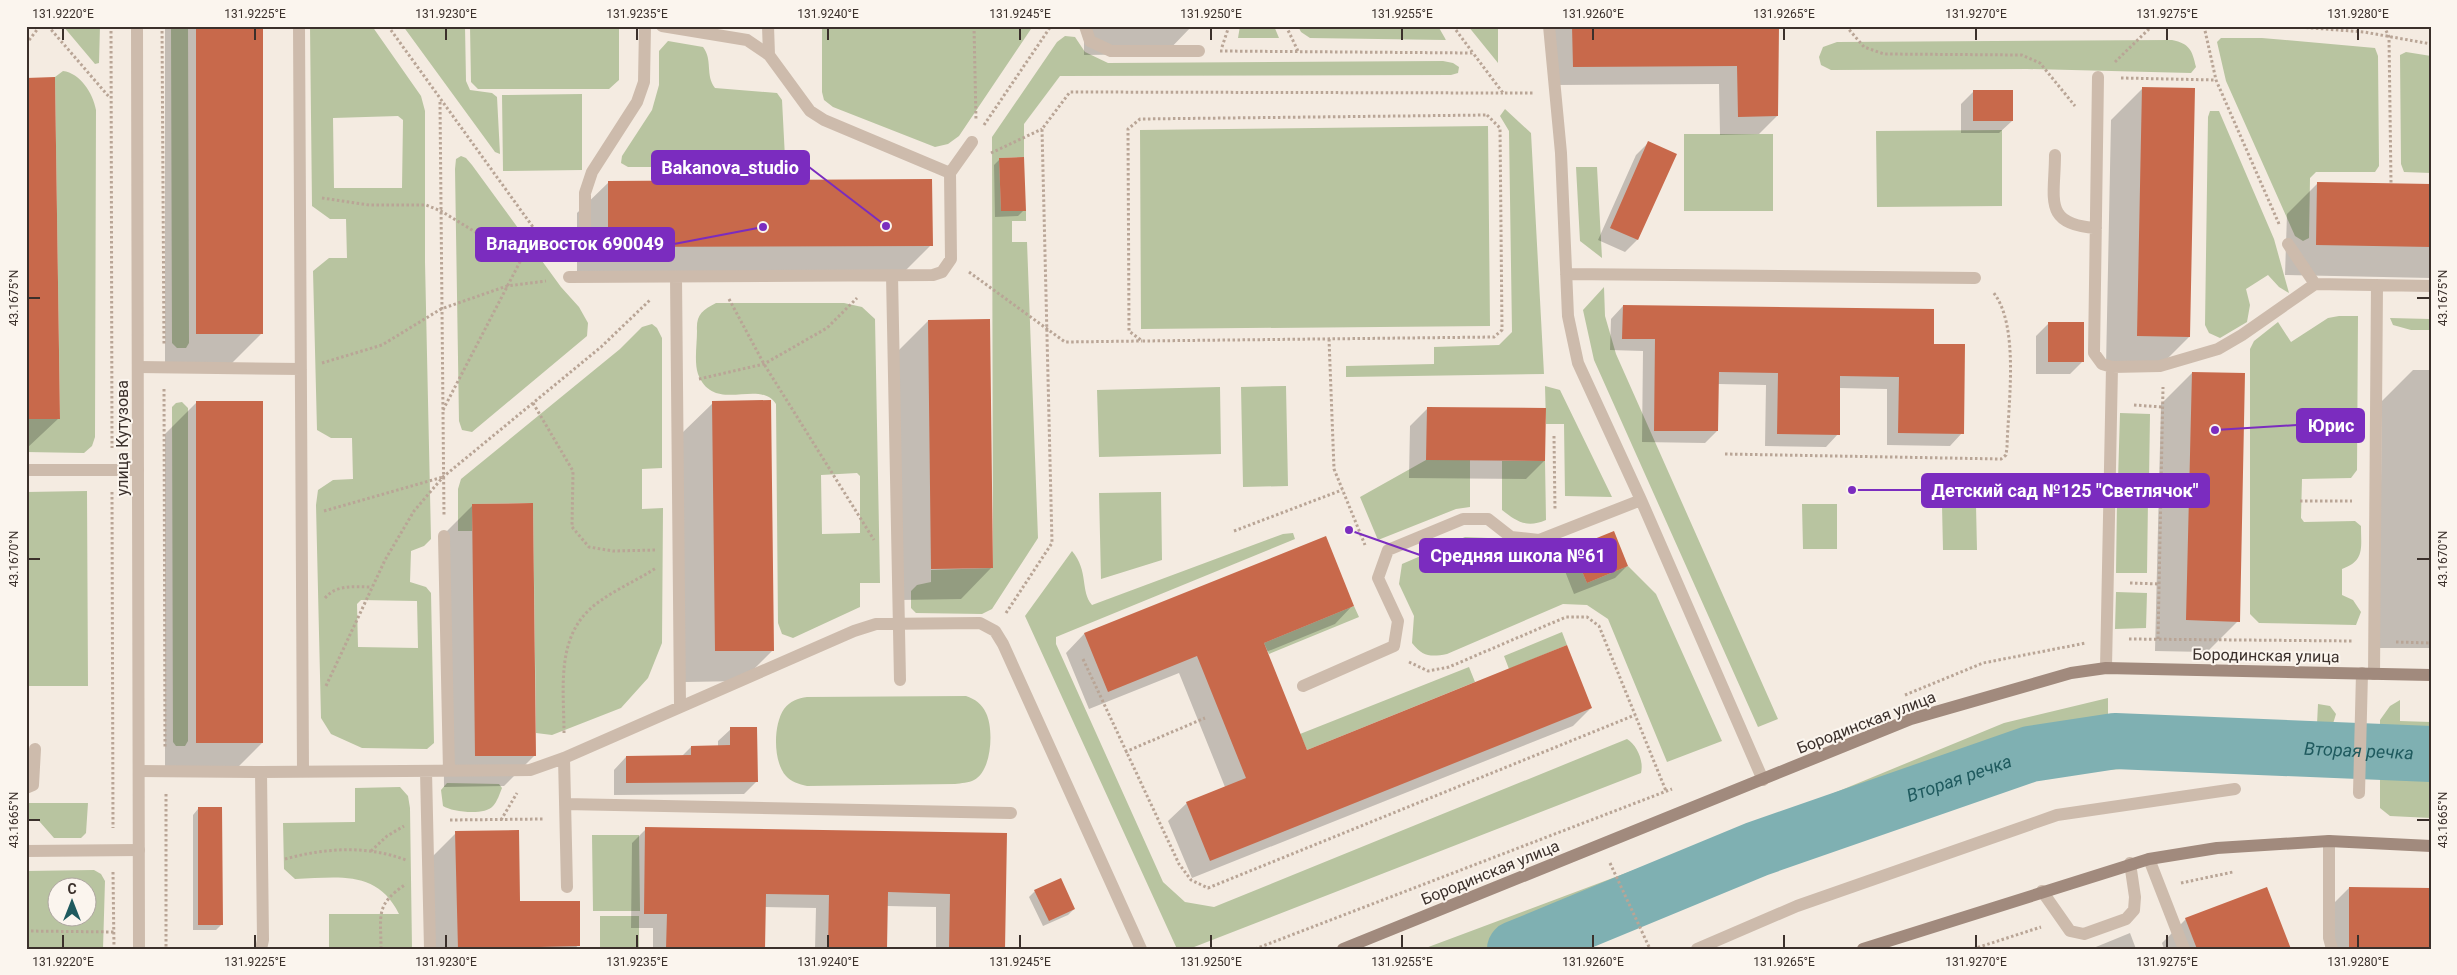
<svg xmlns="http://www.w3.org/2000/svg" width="2457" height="975" font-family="Roboto,sans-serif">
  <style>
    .green { fill: #b8c4a0; fill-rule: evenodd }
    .shadow { fill: #0003 }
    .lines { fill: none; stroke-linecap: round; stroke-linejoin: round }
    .river { stroke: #7fb0b2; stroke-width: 56 }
    .building { fill: #c8694b }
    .path { stroke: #b9a596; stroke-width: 3; stroke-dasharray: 2.5 2.5; stroke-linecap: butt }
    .service { stroke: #cdbbac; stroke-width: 12 }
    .pedestrian { stroke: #cdbbac; stroke-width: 12 }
    .minor { stroke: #cdbbac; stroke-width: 12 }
    .secondary { stroke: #a18a7d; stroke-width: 12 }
    .ticks { fill: none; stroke: #3b302b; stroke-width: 2 }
    .labels { text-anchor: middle; stroke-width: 4; stroke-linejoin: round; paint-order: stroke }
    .street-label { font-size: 16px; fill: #3b302b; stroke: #fbf5ee }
    .water-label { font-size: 18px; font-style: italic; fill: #1f5a5e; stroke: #fbf5ee }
    .leader { fill: none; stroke: #7b2cbf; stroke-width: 2 }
    .callout-dot { fill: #7b2cbf; stroke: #fbf5ee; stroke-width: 2 }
    .callout { fill: #7b2cbf; stroke: #7b2cbf; stroke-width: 2 }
    .callout-label { font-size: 18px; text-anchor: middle; font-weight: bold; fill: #fff }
    .neatline { fill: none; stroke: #3b302b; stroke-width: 2 }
    .ticks-label { font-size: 12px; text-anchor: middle; fill: #3b302b }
  </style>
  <rect width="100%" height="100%" fill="#f4ebe1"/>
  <path class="green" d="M63,26H100L99,63L95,64Z
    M171,26H188L189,343L186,348H177L172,343Z
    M310,26H372L421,96L425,111V262L431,539L424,546L411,551L410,582L426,587L431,593L434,743L427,749L362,748L331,734L321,718L316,505L318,490L333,480L353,479L352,438H331L317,430L313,271L329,258H347L346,219H330L312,206ZM398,116L403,120L402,188H334L333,118ZM361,600L417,601L418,648L358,647L357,604Z
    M403,26H465L466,81L470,90L492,93L497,97L500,154L495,152Z
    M470,26H619V80L609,89H478L471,82Z
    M822,26H1033L959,136L948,144L935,147L833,107L824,100L822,92Z
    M1240,26H1274L1279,38H1238Z
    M1298,26H1438L1446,40L1310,38L1301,32Z
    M1468,26H1498V63Z
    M1065,36L1075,37L1085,52L1108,63L1443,61L1453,63L1459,67L1458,73L1451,75L1060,76L1024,124V157L999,158L1001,211H1026V221H1012V242H1027L1038,538L992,609L982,614L916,613L911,608V591L917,585L931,582V570L993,568L992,137L1057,42Z
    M2221,38H2262L2375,48L2378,56L2379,166L2375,172H2316L2310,178L2309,238L2303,241L2295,236L2226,81L2217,42Z
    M2172,40C2190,44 2192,50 2196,67L2191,73L2027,69L1831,70L1821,65L1819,57L1823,47L1837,42Z
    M668,41L703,47C713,60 705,75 715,88L777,93L782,100L785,158L778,167H628L621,163L622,156L652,110L659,85V51Z
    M2406,52L2431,56V173L2404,172L2401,164L2400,55Z
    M63,71C80,73 93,93 96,110L95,437L92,446L84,453L26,452V419L60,418L55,77Z
    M582,94V170L503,171L502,95Z
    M1505,109L1531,133L1544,374L1346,377V366L1434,364V347L1499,345L1512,332L1509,131L1500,116Z
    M2210,111H2219L2274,239L2289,293L2279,287L2268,275L2246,289L2250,305L2247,322L2220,338L2209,333L2205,325L2208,117Z
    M1488,126L1490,326L1141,329L1140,130Z
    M2002,130V206L1877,207L1876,131Z
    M1684,134H1773V211H1684Z
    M461,156L466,158L472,165L561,287L579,307L588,323L587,336L472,432L462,430L459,421L455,169L456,159Z
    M1576,167H1597L1602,258L1580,241Z
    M1604,287L1605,316L1616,354L1778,719L1758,727L1594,360L1583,310Z
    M2431,300V330H2411L2393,325L2390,318L2430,319Z
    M716,303H844L862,307L875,319L880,583H860V607L793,638L782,634L778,623L776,404C759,378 714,415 698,374C694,362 697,344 697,331C696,315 702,310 716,303ZM857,473L860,476V533L822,534L821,475Z
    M2339,316H2358L2357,470L2351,478L2302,479L2301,518L2304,522L2355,521L2361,526C2361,548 2365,561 2342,569V595L2353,600L2361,612L2356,625L2259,623L2250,614V349L2254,341L2278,322L2291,342L2328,318Z
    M652,324L657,328L662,338V468L642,469V509L663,508L662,643L648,678L621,708L552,735L536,733L533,503L472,504V531H458V489L461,479L620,349L642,327Z
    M1286,386L1288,486L1243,487L1241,387Z
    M1545,386L1560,390L1612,497L1565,496L1564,424H1546Z
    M1220,387L1221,454L1099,457L1097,390Z
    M182,402L188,408V741L185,746H176L173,742L172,407L176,403Z
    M2120,413L2150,414L2149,480H2118Z
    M1426,460H1470V507L1456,509L1378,540L1360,497Z
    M1502,461H1545L1546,520C1527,528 1517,522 1502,510Z
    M87,491L88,686H26V492Z
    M1161,492L1162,560L1101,579L1099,493Z
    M2117,500H2148L2147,573H2116Z
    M1802,504H1837V549H1803Z
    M1942,505H1976L1977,550H1943Z
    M1293,533L1295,539L1056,637V644L1163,882L1185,902L1214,907L1627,739C1637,745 1644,761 1641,773L1189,949H1177L1025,616L1072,551C1089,571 1080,591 1092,605L1283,534Z
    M1465,537L1488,538L1512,554L1543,561L1572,548L1587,583L1628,566L1656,594L1722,741L1667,762L1608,619L1587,605L1563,604L1447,654C1431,657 1423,657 1412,643L1414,616L1399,584L1402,564Z
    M2116,592L2147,593L2146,628L2115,629Z
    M1354,606L1359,617L1269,654L1264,643Z
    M1562,632L1567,645L1509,669L1504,656Z
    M1469,667L1475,682L1307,750L1300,734Z
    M966,696C975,699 982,704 986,713C994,729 992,771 974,780C969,783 961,783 955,784L807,786C799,784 791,782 786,776C773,762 773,725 784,709C790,701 798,698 807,697Z
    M2108,698V718L2317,724L2318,704L2330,706L2336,714L2323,756L2044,774L1773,861L1615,935L1594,940L1572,949H1423L1783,814L2004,723Z
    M2400,700V721L2431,722V818L2390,816L2380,808V720L2390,706Z
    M447,783L499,784L502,788C500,793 497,802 493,806C485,816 452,812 443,806L441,790Z
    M400,787L408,796L410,808L412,949H329V914H399C377,869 337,878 295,879L284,869L283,823L355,822V788Z
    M26,803H88L86,833L81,838H54L39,821H26Z
    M592,835H639L640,911H593Z
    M94,870L101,874L105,881L103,949H26V871ZM58,888H88V918H58Z
    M600,916H639V949H600Z"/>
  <path class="shadow" d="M165,26H261V334L230,365H165Z
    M1084,26H1192L1165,54L1084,55Z
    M1555,26H1777V116L1759,134L1720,135L1719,84L1555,85Z
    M2162,26H2216L2214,28L2162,29Z
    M2373,26H2429L2427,28L2373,29Z
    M26,79L59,418L26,449Z
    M2142,89L2189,337L2158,368L2106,367L2111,120Z
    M1974,91L2012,121L1999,133H1961V104Z
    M1648,143L1637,240L1625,252L1598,240L1636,155Z
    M1000,159L1024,210L1018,216L995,217L994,165Z
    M609,182L931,245L900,276L577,277V213Z
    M2318,183L2431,185V278L2285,275L2287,214Z
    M1623,306L1933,345L1962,433L1950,446L1887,445V389L1839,388L1838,434L1826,447L1765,446L1766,385L1718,384L1717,431L1705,443L1642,442L1643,351L1610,350L1611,319Z
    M928,321L992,567L961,599L900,600L897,352Z
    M2049,323L2082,362L2070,374H2036V336Z
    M2413,370H2431V648H2379L2382,401Z
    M2192,373L2238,621L2207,652L2155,651L2161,404Z
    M196,403L262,743L231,774H165V434Z
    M713,403L773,650L742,681L685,682L681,434Z
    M1428,408L1544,461L1526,479L1409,478L1410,426Z
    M473,505L535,755L504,786L444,787L442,536Z
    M1325,538L1353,605L1335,624L1266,652L1306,751L1591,708L1573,726L1192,878L1168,821L1187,803L1225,787L1179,673L1089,709L1066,653L1084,634Z
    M1573,549L1627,566L1615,578L1574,594L1561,561Z
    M731,729L757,781L744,794L614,795V770L626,757L682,756L691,747L718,746V741Z
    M198,809L222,924L216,930H193V815Z
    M646,829L1006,835L1004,949H936V907L887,906L886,949H815L816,908L764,907L763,949H653V928H631L632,843Z
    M456,833L519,902L578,945L575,949H428L426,863Z
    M2349,888L2431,889V949H2331V906Z
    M1035,891L1074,909L1068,915L1043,926L1029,897Z
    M2186,919L2289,949H2164L2162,943Z
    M2130,933L2136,949H2091Z"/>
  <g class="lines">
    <path class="river" id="s1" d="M1515,949L1757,849L2030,754L2115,741L2431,754"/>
  </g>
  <path class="building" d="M196,26H263V334H196Z
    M1572,26H1779L1778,116L1738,117L1737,66L1573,67Z
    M55,77L60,419H26V78Z
    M2142,87L2195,88L2190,337L2137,336Z
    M1973,90H2013V121H1973Z
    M1648,141L1677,154L1638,240L1610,228Z
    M1024,157L1026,211H1001L999,158Z
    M932,179L933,246L608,247V181Z
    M2317,182L2431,184V247L2316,245Z
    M1623,305L1934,309V344H1965L1964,434L1898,433L1899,377L1840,376V435L1777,434L1778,373L1719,372L1718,431H1654L1655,339H1622Z
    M990,319L993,568L931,569L928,320Z
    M2048,322H2084V362H2048Z
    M2192,372L2245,373L2240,622L2186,620Z
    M771,400L774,651H715L712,401Z
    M196,401H263V743H196Z
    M1427,407L1546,408L1545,461L1426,460Z
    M533,503L536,756H475L472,504Z
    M1614,531L1628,566L1587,583L1572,548Z
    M1326,536L1354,606L1264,643L1307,750L1567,645L1592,708L1210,861L1186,802L1246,778L1197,656L1108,692L1084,633Z
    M730,727H757L758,782L626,783V756L691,755V746L730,745Z
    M198,807H222L223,925H198Z
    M645,827L1007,833L1005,949H949L950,894L888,892L887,949H828L829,895L766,894L765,949H666L667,914H644Z
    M519,830L520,901H580V946L458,949L455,831Z
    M1061,878L1075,909L1049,921L1034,890Z
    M2267,887L2291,949H2197L2185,918Z
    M2349,887L2431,888V947H2349Z"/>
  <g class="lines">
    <path class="path" d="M48,26L110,98
      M111,26L112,448
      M162,26L164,346
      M388,26L556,259
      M974,26L976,121
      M1286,26L1298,51
      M1453,26L1473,53
      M1846,26L1864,47L1884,54L2022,55L2040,63L2075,106
      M2204,26L2216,80L2279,224
      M2286,26L2364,32L2431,44
      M2384,26L2389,37L2391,183
      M26,44L40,26
      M1222,47L1229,26
      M1220,51L1473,53L1503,93H1534
      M2115,62L2152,26
      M2121,78L2216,80
      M440,102L444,516
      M1487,115L1500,128L1502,330L1494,337L1142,341L1129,331L1128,129L1140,119Z
      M984,125L1051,26
      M991,153L1042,129
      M322,198L369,205H426L441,211L521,260
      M969,272L1065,342L1142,341
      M729,299L764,364L874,540
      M1329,339L1334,469L1365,545
      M322,363L382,345L441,309L507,286L546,281
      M699,379L764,364L827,328L857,298
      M164,389L165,748
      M533,403L573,471L572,527L589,547L613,551L657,550
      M2134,405L2162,407
      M443,410L536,231
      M1554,436L1555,511
      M1725,454L2001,459L2006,455L2007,447C2008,405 2020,325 1993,292
      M2131,489L2161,490
      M112,492L113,828
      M2300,501H2352
      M324,511L443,477
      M1234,531L1342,490
      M2130,583L2159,584
      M325,598C337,584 354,587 372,587
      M1006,613L1052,543L1042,129L1070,92L1503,93
      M2129,639L2353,641
      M2158,639L2163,387
      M2396,642L2431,643
      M1083,659L1179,864L1191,880L1208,888L1635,715
      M1409,662L1428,671L1449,667L1566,617H1587L1599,626L1666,791
      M326,686L385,560L414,511L443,477L601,347L650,300
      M1905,695L1983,663L2086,643
      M564,733C564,688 555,635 596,604C614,590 636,581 656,568
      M1125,752L1205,718
      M166,794V949
      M450,820L544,819
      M501,820L517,793
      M371,851L387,836L404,826
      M285,859C325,848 366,845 406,860
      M1610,863L1650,949
      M113,872L114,949
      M2181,883L2233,872
      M26,931L116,932
      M381,949C381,914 375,905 406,884
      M1255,949L1672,789
      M1973,949L2041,927"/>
    <path class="service" d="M299,26L303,771
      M662,26L747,40L769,55L810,111L824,120L950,173
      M768,26L769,55
      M1085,26L1090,41L1111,51H1199
      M1549,26L1561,153L1568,316L1578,363L1641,500L1763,780
      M2098,77L2094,353L2102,364L2112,367L2160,366L2218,349L2242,335L2315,284L2431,286
      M2055,155C2055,198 2042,225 2096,228
      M585,237V193L592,172L637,102L644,82L645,26
      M2288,244L2315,284
      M1566,274L1975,278
      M892,275L900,680
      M569,277L933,275L942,272L951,259L950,173L972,142
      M676,277L680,705
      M138,367L301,369
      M26,470H138
      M444,536L449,771
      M2106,668L2112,367
      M2374,674L2377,285
      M1303,686L1394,646L1398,621L1378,578L1388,550L1463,519H1488L1511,537L1539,540L1641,500
      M564,758L567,887
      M139,771L261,772L530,770L564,758L854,631L876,624L980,623L995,631L1003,644L1141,949
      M426,771L430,949
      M26,788L33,785L35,749
      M565,804L1011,813
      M2329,841V938L2332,949
      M26,851L139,850
      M2149,859L2184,949
      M2042,891L2070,931L2084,934L2126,919L2134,910L2135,897L2130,863
      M261,949L263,940L261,772
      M1697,949L1797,906L2057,815L2235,789"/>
    <path class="pedestrian" d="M2359,793L2362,673"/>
    <path class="minor" d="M137,26L139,949"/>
    <path class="secondary" d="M1343,949L1911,719L2071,673L2106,668L2431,675
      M1863,949L2149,859L2217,848L2329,841L2431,846"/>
  </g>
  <path class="ticks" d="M63,28V40M255,28V40M446,28V40M637,28V40M828,28V40M1020,28V40M1211,28V40M1402,28V40M1593,28V40M1784,28V40M1976,28V40M2167,28V40M2358,28V40M28,298H40M2417,298H2430M28,559H40M2417,559H2430M28,820H40M2417,820H2430M63,935V948M255,935V948M446,935V948M637,935V948M828,935V948M1020,935V948M1211,935V948M1402,935V948M1593,935V948M1784,935V948M1976,935V948M2167,935V948M2358,935V948"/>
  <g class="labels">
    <g class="street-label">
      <text transform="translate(122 438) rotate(-90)" y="6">улица Кутузова</text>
      <text transform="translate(2266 655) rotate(1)" y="6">Бородинская улица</text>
      <text transform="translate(1866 722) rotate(-21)" y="6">Бородинская улица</text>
      <text transform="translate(1490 872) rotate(-22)" y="6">Бородинская улица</text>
    </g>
    <g class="water-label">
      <text dy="6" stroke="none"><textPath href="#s1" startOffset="881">Вторая речка</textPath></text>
      <text dy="6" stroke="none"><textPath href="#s1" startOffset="476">Вторая речка</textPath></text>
    </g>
  </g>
  <path class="leader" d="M886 226L809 167M763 227L674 244M2215 430L2297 425M1852 490L1922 490M1349 530L1420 555"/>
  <g class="callout-dot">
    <circle cx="886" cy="226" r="5"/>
    <circle cx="763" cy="227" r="5"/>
    <circle cx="2215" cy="430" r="5"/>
    <circle cx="1852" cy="490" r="5"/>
    <circle cx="1349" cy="530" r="5"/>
  </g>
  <g class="callout">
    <rect x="652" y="151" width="157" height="33" rx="5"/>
    <rect x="476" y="228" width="198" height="33" rx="5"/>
    <rect x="2297" y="409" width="67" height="33" rx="5"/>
    <rect x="1922" y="474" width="287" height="33" rx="5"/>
    <rect x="1420" y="539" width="196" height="33" rx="5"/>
  </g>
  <g class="callout-label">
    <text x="730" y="174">Bakanova_studio</text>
    <text x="575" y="250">Владивосток 690049</text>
    <text x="2331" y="432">Юрис</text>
    <text x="2065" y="497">Детский сад №125 "Светлячок"</text>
    <text x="1518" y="562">Средняя школа №61</text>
  </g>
  <rect width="2457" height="975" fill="none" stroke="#fbf5ee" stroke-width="55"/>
  <g transform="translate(72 902)"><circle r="24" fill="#fbf5ee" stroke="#aea6a0"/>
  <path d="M0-4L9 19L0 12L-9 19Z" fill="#1f5a5e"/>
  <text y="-8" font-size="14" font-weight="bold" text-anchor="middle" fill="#3b302b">С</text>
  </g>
  <rect x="28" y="28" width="2402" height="920" class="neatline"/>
  <g class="ticks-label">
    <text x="63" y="18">131.9220°E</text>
    <text x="255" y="18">131.9225°E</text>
    <text x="446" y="18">131.9230°E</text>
    <text x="637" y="18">131.9235°E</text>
    <text x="828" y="18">131.9240°E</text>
    <text x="1020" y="18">131.9245°E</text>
    <text x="1211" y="18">131.9250°E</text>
    <text x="1402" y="18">131.9255°E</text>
    <text x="1593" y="18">131.9260°E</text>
    <text x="1784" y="18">131.9265°E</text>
    <text x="1976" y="18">131.9270°E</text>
    <text x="2167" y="18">131.9275°E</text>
    <text x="2358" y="18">131.9280°E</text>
    <text transform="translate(14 298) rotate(-90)" y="4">43.1675°N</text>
    <text transform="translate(2443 298) rotate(-90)" y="4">43.1675°N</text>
    <text transform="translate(14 559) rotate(-90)" y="4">43.1670°N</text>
    <text transform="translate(2443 559) rotate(-90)" y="4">43.1670°N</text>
    <text transform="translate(14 820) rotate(-90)" y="4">43.1665°N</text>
    <text transform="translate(2443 820) rotate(-90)" y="4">43.1665°N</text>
    <text x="63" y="966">131.9220°E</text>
    <text x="255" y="966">131.9225°E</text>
    <text x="446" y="966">131.9230°E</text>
    <text x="637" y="966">131.9235°E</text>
    <text x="828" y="966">131.9240°E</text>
    <text x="1020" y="966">131.9245°E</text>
    <text x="1211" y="966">131.9250°E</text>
    <text x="1402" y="966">131.9255°E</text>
    <text x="1593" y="966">131.9260°E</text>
    <text x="1784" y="966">131.9265°E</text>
    <text x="1976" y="966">131.9270°E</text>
    <text x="2167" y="966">131.9275°E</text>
    <text x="2358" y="966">131.9280°E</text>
  </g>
</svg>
